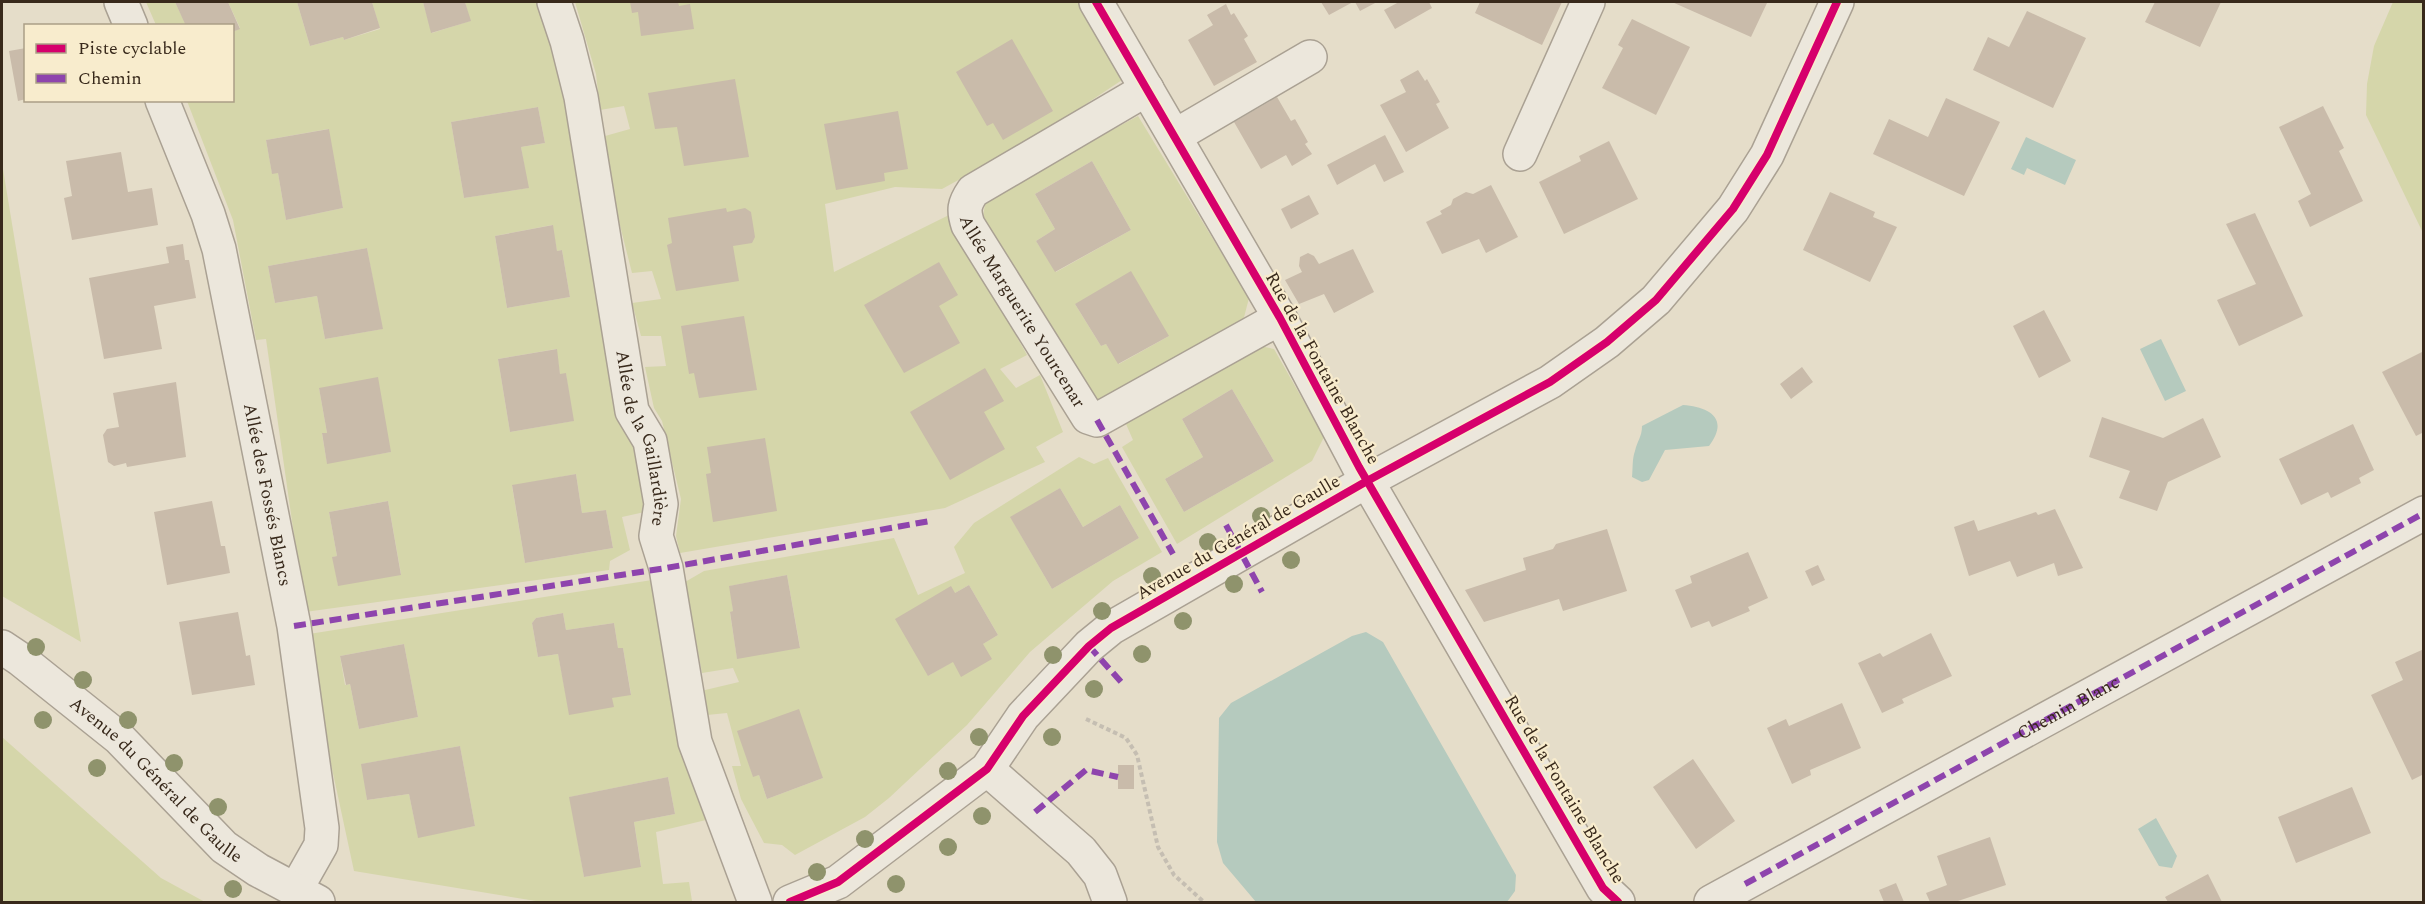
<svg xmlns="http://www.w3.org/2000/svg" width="2425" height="904" font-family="Spectral,serif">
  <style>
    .green { fill: #d5d6aa; fill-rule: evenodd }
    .water { fill: #b5cabe }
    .building { fill: #c9bbaa }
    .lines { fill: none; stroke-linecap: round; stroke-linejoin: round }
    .minor-casing { stroke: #aaa193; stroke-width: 36 }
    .tertiary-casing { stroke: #aaa193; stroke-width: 36 }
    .path { stroke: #c5beb2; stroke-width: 4; stroke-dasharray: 4.5 3; stroke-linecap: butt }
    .minor { stroke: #ece7dc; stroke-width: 33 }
    .tertiary { stroke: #ece7dc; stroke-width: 33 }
    .quiet { stroke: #8e44ad; stroke-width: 6; stroke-dasharray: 12 6; stroke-linecap: butt }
    .cycleway-casing { stroke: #f8eccd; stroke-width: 11 }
    .cycleway { stroke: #d6006c; stroke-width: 8 }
    .tree { fill: #8f936c }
    .labels { text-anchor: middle; stroke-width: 4.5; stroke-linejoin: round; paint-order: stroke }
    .street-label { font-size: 18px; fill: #38291b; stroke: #f8eccd }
  </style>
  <rect width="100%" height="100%" fill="#e5ddc9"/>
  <path class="green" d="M146,2H175L186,25H156Z
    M228,2H297L310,46L343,37L344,40L380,29L372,2H423L432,33L470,21L465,2H539L563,78L641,446L649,511L622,517L630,550L610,561L609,570L305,612L266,339L256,340L233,220L187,101L232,100L233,32L240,28ZM538,107L545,143L521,147L528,188L464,198L451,122ZM328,129L343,208L286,220L278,173H272L266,140ZM552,225L557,251L562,250L570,297L507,308L495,236ZM367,248L382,329L325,339L317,296L275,303L268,266ZM556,349L560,374H566L573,421L510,432L498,359ZM319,388L391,452L327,463L322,434L327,433ZM576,474L582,513L606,510L613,548L525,563L512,486ZM388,501L401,574L338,585L333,557L337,556L329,512Z
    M575,2H1079L1122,80L1035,138L942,189L895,187L825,204L834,272L949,215L1027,355L1000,369L1016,388L1040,375L1063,432L1036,447L1045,462L945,508L680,553L676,536L681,499L662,421L654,408L645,367L666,366L661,336H641L632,303L661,299L652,271L632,273L598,138L630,129L624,106L600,110L596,74Z
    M2393,2H2423V233L2366,115L2367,84L2374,46Z
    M1138,116L1249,298L1241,329L1106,401L1089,397L982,223L986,198ZM1092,161L1131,230L1056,272L1036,241L1055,229L1035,194ZM1075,304L1169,336L1119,364L1106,344L1101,346Z
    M2,163L81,642L2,596Z
    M1255,345L1274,349L1324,437L1312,461L1177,544L1122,447L1133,440L1126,424ZM1232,389L1274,461L1184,512L1165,479L1203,457L1182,419Z
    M1079,457L1094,464L1108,458L1162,552L1113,581L1030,652L967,725L889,798L865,817L795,855L782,845L764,843L741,799L732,766H741L727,713L707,715L701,691L739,682L733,668L702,673L685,582L704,571L894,538L918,595L965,573L954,547L974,523ZM1060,488L1083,527L1120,505L1139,538L1052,589L1011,518ZM787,575L800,647L737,658L730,613L733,611L730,586ZM969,585L998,635L928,676L955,593ZM738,731L823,778L767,799L759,775L753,776Z
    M652,580L680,731L706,820L656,832L663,884L689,882L692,901L542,902L354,871L319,708L309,634ZM563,613L566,630L614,623L618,648H623L631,694L568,706L558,654L538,657L532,623L536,618ZM404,644L418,717L359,729L350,684L345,685L340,656ZM460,746L475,826L418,837L409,794L367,800L362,764ZM668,777L675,814L634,822L641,866L584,877L570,797Z
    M2,737L161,878L205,902H2Z"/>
  <path class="water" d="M2026,137L2076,160L2065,185L2027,168L2024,175L2011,169Z
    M2161,339L2186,391L2165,401L2140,349Z
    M1683,405C1709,407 1730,418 1709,446L1665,450L1649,480L1642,482L1632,477C1633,468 1632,459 1635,451C1637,441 1642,437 1642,426Z
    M1366,632L1383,642L1516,875L1515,891L1507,902H1256L1223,863L1217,842L1219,718L1231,703L1352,636Z
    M2156,818L2177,856L2172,868L2159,866L2138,829Z"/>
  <path class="building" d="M175,2H228L240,29L232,32V26H186Z
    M297,2H372L380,28L344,40L343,37L310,46Z
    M423,2H465L471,21L431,33Z
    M630,2H678L679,6L690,4L694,29L641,36L638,12L632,13Z
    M1321,2H1353L1329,15Z
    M1355,2H1377L1360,11Z
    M1399,2H1429L1432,8L1395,29L1384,10Z
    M1480,2H1562L1542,45L1475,13Z
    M1672,2H1763L1767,3L1751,37Z
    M2155,2H2221L2200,47L2145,22Z
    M1226,4L1231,15L1234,13L1248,36L1244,39L1257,62L1214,86L1188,40L1213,25L1207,15Z
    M2027,11L2086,38L2053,108L1973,70L1988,37L2009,47Z
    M1632,19L1690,47L1656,115L1602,88L1623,48L1618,45Z
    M1012,39L1053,111L1003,140L993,123L987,126L956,72Z
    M26,48V99L18,101L9,51Z
    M1418,70L1425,81L1427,79L1440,102L1436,104L1449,128L1406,152L1380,105L1406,92L1400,80Z
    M735,79L749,157L684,166L677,127L655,129L648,93Z
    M1277,97L1291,121L1295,119L1308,142L1305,144L1312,154L1292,166L1286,155L1261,169L1234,122Z
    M1946,98L2000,122L1964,196L1873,154L1889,119L1928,137Z
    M2323,106L2344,148L2339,151L2363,201L2310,227L2298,201L2311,194L2279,127Z
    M538,107L545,143L521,147L529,188L464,198L451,122Z
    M898,111L908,169L884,173L885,181L836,190L824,124Z
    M329,129L343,208L286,220L278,173L272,174L266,140Z
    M1385,135L1404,172L1384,182L1375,164L1337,185L1327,165Z
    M1609,141L1638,199L1564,234L1539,182L1581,161L1579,156Z
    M121,152L128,192L152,188L158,225L72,240L64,198L72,196L66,161Z
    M1092,161L1131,230L1055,272L1036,241L1055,229L1035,194Z
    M1491,185L1518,237L1486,253L1479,239L1442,254L1426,222L1442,214L1440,211L1451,205L1453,199L1466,192L1473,194Z
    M1830,192L1875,212L1873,217L1897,227L1870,282L1803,250Z
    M1309,195L1319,214L1291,229L1281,209Z
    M726,208L727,212L745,208L751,212L755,237L752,243L733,246L739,281L676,291L667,245L672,243L668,218Z
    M2255,213L2303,316L2239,346L2217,300L2256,284L2226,224Z
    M553,225L557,251L562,250L570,297L507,308L495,236Z
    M183,244L185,260H189L196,298L154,306L162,349L104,359L89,278L169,263L166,247Z
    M367,248L383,329L325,339L317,296L275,303L268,266Z
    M1353,249L1374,292L1334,313L1324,294L1299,304L1285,280L1302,272L1299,266L1300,257L1308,253L1314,256L1319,264Z
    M939,262L958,295L939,306L960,343L904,373L864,305Z
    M1131,271L1169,336L1118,364L1106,344L1101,346L1075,304Z
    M2044,310L2071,361L2039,378L2013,326Z
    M744,316L757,390L699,398L694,373L689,374L681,326Z
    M557,349L560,374L566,373L574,421L510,432L498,359Z
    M2424,351V432L2416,436L2382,372Z
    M1802,367L1813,382L1791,399L1780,384Z
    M985,368L1004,401L984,412L1005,449L950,480L910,412Z
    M378,377L391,452L327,464L322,433H327L319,388Z
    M176,382L186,457L127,467L126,463L114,466L108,462L103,435L107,429L119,427L113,393Z
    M1232,389L1274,461L1184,512L1165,479L1203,457L1182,419Z
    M2102,417L2163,438L2203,418L2221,457L2168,482L2157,511L2119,498L2130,471L2089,457Z
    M2353,424L2374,470L2359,478L2361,483L2331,498L2328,492L2301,505L2279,459Z
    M765,438L777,511L713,522L706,474L711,473L707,447Z
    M576,474L582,513L606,510L613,548L525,563L512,485Z
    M1060,488L1083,527L1120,505L1139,538L1052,589L1010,517Z
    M212,501L221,546H225L230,573L167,585L154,512Z
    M388,501L401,575L338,586L332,557L337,556L329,512Z
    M2055,509L2083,568L2058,576L2054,563L2017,577L2010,561L1969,576L1954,527L1974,520L1978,531L2036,512L2038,515Z
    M1607,529L1627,591L1563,611L1559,599L1484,622L1465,590L1526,570L1523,558L1553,549L1556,544Z
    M1748,552L1768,598L1748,607L1750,611L1712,627L1709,621L1691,628L1675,590L1692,583L1690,576Z
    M1818,565L1825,580L1812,586L1805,571Z
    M787,575L800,648L737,659L730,612L733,611L729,586Z
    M969,585L998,635L983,644L992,659L961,677L953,662L928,676L895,619L951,586L955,593Z
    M238,612L246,656L250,655L255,685L192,695L179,622Z
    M563,613L566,630L614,623L618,648H623L631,695L612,698L614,707L569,715L558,654L538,657L532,623L536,618Z
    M1931,633L1952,676L1902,699L1904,703L1882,713L1858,663L1880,653L1883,657Z
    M404,644L418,717L359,729L350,684L346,685L340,656Z
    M2424,649V774L2412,780L2371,695L2403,680L2395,662Z
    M1842,703L1861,748L1810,770L1811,775L1792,784L1767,728L1786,719L1789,726Z
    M799,709L823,778L767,799L759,775L753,777L737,731Z
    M460,746L475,826L418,838L409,794L367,800L361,764Z
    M1693,759L1735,821L1696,849L1653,787Z
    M1118,765H1134V789H1118Z
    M668,777L675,814L634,822L641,867L584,877L569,797Z
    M2352,787L2371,833L2296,863L2278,817Z
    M1990,837L2006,885L1955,902H1930L1926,893L1947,885L1937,856Z
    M2208,874L2222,902H2168L2165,897Z
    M1896,883L1904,902H1884L1879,890Z"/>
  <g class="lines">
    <g class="minor-casing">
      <g id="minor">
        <path d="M121,2L131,26"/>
        <path id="s1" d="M554,2L567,41L581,97L632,411L650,441L661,504L656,536L666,568L695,742L755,902"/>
        <path d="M1096,2L1280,318L1359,467L1603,888L1618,902"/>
        <path id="s2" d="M1147,89L973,191C964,204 963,210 968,225L1088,417L1097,420L1280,318"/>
        <path id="s3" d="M162,100L208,214L219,249L294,626L322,828L321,845L295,891"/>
        <path d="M1175,136L1310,57"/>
        <path d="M1520,154L1588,2"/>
        <path d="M987,769L1081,851L1100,875L1110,902"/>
        <path d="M1711,902L2424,513"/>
      </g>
    </g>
    <g class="tertiary-casing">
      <g id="tertiary">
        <path id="s4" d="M2,647L20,659L119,738L224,847L258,870L318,902"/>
        <path d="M790,902L838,882L987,769L1023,716L1089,646L1111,628L1367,481L1550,382L1607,342L1656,300L1733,209L1767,155L1837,2"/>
      </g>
    </g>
    <path class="path" d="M1086,719L1126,738L1137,755L1158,847L1174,875L1204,902"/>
    <use href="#minor" class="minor"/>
    <use href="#tertiary" class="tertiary"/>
    <g class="quiet">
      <path d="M1097,420L1173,554"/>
      <path d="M1226,525L1262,592"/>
      <path d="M294,626L666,568L930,521"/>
      <path d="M1089,646L1122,683"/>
      <path d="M1035,812L1086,770L1118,777"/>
      <path id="s5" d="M1745,884L2424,513"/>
    </g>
    <g class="cycleway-casing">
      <path id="cycleway" d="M1096,2L1280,318L1359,467L1603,888L1618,902
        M790,902L838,882L987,769L1023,716L1089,646L1111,628L1367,481L1550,382L1607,342L1656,300L1733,209L1767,155L1837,2"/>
    </g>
    <use href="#cycleway" class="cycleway"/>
  </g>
  <g class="tree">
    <circle cx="1261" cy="516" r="9"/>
    <circle cx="1208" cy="542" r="9"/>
    <circle cx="1291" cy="560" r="9"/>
    <circle cx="1152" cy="576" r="9"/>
    <circle cx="1234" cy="584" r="9"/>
    <circle cx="1102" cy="611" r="9"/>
    <circle cx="1183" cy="621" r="9"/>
    <circle cx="36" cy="647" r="9"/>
    <circle cx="1142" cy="654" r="9"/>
    <circle cx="1053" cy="655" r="9"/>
    <circle cx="83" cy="680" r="9"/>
    <circle cx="1094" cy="689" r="9"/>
    <circle cx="43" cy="720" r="9"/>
    <circle cx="128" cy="720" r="9"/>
    <circle cx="979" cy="737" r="9"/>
    <circle cx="1052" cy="737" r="9"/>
    <circle cx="174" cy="763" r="9"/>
    <circle cx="97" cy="768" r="9"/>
    <circle cx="948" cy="771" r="9"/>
    <circle cx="218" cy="807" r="9"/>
    <circle cx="982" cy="816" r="9"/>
    <circle cx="865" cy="839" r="9"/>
    <circle cx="948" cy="847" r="9"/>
    <circle cx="817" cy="872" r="9"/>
    <circle cx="896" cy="884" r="9"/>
    <circle cx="233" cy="889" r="9"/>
  </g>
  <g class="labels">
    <g class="street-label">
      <text dy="6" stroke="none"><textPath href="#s2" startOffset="340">Allée Marguerite Yourcenar</textPath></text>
      <text transform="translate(1323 368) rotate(61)" y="6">Rue de la Fontaine Blanche</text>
      <text dy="6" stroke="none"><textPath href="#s1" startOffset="447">Allée de la Gaillardière</textPath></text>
      <text dy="6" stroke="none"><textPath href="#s3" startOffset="410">Allée des Fossés Blancs</textPath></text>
      <text transform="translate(1238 537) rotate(-30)" y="6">Avenue du Général de Gaulle</text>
      <text dy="6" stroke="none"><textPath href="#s5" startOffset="368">Chemin Blanc</textPath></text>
      <text dy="6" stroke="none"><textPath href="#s4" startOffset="204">Avenue du Général de Gaulle</textPath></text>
      <text transform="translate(1565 789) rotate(59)" y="6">Rue de la Fontaine Blanche</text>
    </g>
  </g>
  <rect width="2425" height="904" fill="none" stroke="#38291b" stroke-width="6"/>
  <rect x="24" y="24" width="210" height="78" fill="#f8eccd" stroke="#ab9e86" stroke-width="1.5"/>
  <rect x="36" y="44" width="30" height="9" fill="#d6006c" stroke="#ab9e86" stroke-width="1.5"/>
  <text x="78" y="54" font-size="18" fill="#38291b">Piste cyclable</text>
  <rect x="36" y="74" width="30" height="9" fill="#8e44ad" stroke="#ab9e86" stroke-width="1.5"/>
  <text x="78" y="84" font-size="18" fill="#38291b">Chemin</text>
</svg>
